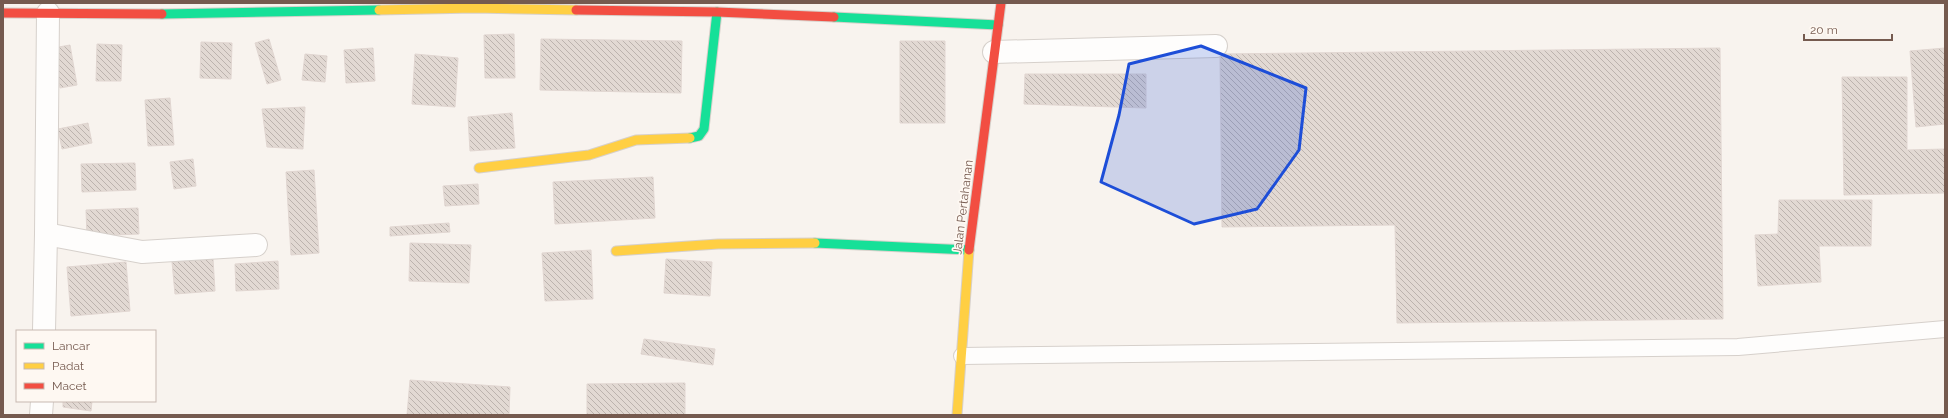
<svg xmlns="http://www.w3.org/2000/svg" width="1948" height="418" font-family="Raleway,sans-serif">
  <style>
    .building { fill: url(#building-back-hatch); stroke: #e1d6d1 }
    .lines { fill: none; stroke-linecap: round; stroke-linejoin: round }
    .lane-casing { stroke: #d6d0cb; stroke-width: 18 }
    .street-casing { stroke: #d6d0cb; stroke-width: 24 }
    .fast-casing { stroke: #d7d0ca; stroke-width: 11 }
    .slow-casing { stroke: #d7d0ca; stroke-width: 11 }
    .jam-casing { stroke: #d7d0ca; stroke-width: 11 }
    .lane { stroke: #fefdfc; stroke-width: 16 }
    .street { stroke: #fefdfc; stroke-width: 22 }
    .fast { stroke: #16e098; stroke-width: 9 }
    .slow { stroke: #ffcf43; stroke-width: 9 }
    .jam { stroke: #f24e42; stroke-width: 9 }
    .marked { fill: #1d4ed8; fill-opacity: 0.2; stroke: #1d4ed8; stroke-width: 3; stroke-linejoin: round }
    .labels { text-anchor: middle; stroke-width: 3.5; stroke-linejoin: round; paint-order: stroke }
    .street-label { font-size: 12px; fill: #755a4f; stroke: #fef8f2 }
  </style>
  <defs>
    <pattern id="building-back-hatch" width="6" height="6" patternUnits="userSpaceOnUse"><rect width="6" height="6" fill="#e2d9d3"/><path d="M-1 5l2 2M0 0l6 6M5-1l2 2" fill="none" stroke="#bcb3ae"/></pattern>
  </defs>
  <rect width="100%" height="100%" fill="#f8f3ee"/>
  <path class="building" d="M514,34L515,78H485L484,35Z
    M269,39L281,80L267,84L255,43Z
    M541,39L682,41L681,93L540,90Z
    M900,41H945V123H900Z
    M201,42L232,43L231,79L200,78Z
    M97,44L122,45L121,81H96Z
    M70,45L77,85L60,88L53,48Z
    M373,48L375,81L346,83L344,50Z
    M1720,48L1723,319L1397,323L1395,225L1222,227L1220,54Z
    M1945,48V124L1916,127L1910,51Z
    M305,54L327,56L325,82L302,80Z
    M415,54L458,58L455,107L412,104Z
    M1025,74H1146V108L1024,104Z
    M1842,77H1907V150L1945,149V193L1844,195Z
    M170,98L174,145L148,146L145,100Z
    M305,107L303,149L267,147L262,109Z
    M512,113L515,148L470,151L468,117Z
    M88,123L92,143L62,149L58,129Z
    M193,159L196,186L174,189L170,162Z
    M135,163L136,190L82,192L81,164Z
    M314,170L319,253L291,255L286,172Z
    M653,177L655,218L555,224L553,182Z
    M478,184L479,204L445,206L443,186Z
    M1779,200H1872L1871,246H1819L1821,282L1758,286L1755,235L1778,234Z
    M138,208L139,234L87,236L86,210Z
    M449,223L450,232L390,236V227Z
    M410,243L471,245L469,283L409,281Z
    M591,250L593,299L545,301L542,253Z
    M213,259L215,291L175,294L172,262Z
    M666,259L712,262L710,296L664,293Z
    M278,261L279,289L236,291L235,264Z
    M126,262L130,311L71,316L67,267Z
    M644,339L715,349L713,365L641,354Z
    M410,380L510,387L509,415H407Z
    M685,383V415H587V384Z
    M63,401H92L91,411L63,407Z"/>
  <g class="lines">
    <g class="lane-casing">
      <path id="lane" d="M962,356L1738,347L1945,329"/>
    </g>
    <g class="street-casing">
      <path id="street" d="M994,52L1216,46
        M46,234L142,252L256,245
        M44,331L46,234L48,13
        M41,415L42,401"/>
    </g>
    <g class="fast-casing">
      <path id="fast" d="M162,14L379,10
        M834,17L998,25
        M690,138L699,136L704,129L717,12
        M815,243L969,250"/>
    </g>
    <g class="slow-casing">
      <path id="slow" d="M379,10L474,8L576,10
        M479,168L589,155L636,140L690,138
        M616,251L718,244L815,243
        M957,415L969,250"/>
    </g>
    <g class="jam-casing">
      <path id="jam" d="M576,10L717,12L834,17
        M3,13L162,14
        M969,250L1001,3"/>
    </g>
    <use href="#lane" class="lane"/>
    <use href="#street" class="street"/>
    <use href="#fast" class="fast"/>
    <use href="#slow" class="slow"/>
    <use href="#jam" class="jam"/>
  </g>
  <path class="marked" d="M1201,46L1306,88L1299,150L1257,209L1194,224L1101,182L1119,115L1129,64Z"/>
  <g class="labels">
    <g class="street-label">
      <text transform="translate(963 207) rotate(-83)" y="4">Jalan Pertahanan</text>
    </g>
  </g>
  <rect width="1948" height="418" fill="none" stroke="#755a4f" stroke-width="8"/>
  <rect x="16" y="330" width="140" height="72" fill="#fef8f2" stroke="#c7b9b1"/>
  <rect x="24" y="343" width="20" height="6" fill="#16e098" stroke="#c7b9b1"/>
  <text x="52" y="350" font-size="12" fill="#755a4f">Lancar</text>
  <rect x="24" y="363" width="20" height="6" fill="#ffcf43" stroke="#c7b9b1"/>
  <text x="52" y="370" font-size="12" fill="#755a4f">Padat</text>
  <rect x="24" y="383" width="20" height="6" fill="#f24e42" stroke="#c7b9b1"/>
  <text x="52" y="390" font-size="12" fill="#755a4f">Macet</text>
  <path d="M1804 34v6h88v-6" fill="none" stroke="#755a4f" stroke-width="2"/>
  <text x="1810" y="34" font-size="12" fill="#755a4f" stroke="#fef8f2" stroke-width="3" paint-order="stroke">20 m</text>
</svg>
